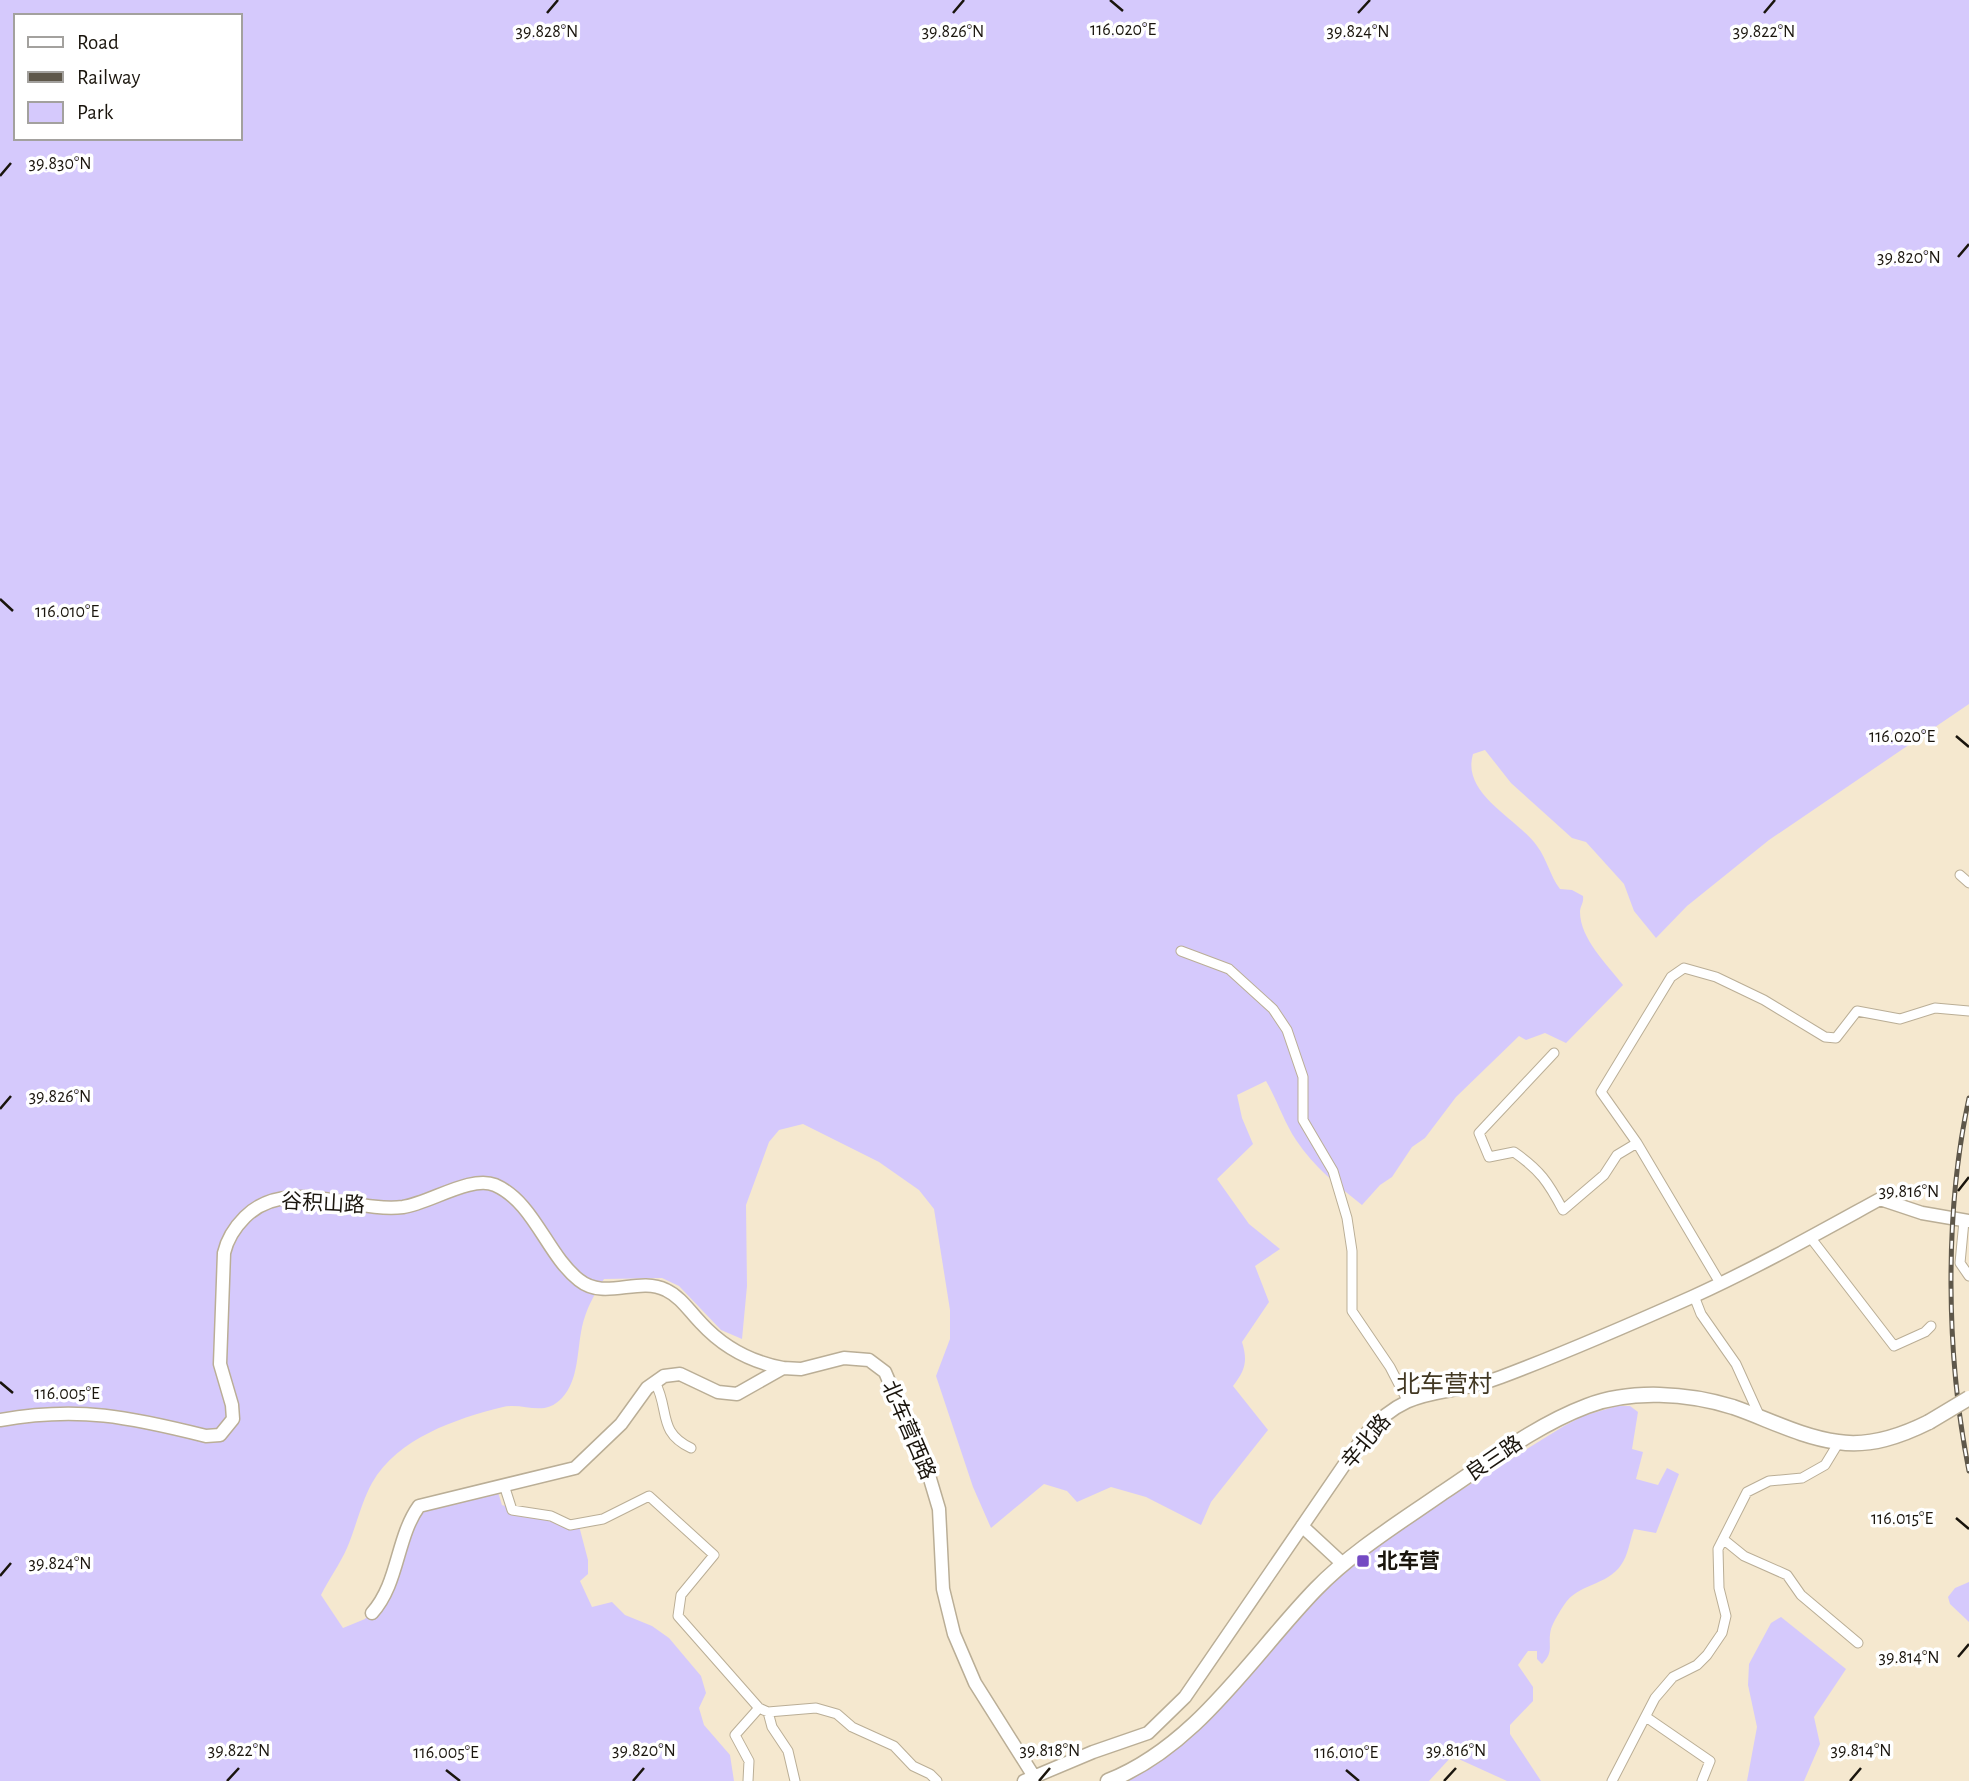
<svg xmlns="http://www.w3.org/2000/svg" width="1969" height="1781" font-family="'Alegreya Sans','Noto Sans SC',sans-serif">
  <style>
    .green { fill: #d5c9fc; fill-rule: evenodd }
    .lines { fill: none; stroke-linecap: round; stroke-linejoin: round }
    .street-casing { stroke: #baae96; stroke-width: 11 }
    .secondary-casing { stroke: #baae96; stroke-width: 15 }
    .primary-casing { stroke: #baae96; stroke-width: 17 }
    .street { stroke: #fff; stroke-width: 9 }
    .secondary { stroke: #fff; stroke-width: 12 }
    .primary { stroke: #fff; stroke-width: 14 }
    .rail-casing { stroke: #5e574a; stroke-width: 5 }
    .rail { stroke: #fff; stroke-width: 2.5; stroke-dasharray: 8; stroke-linecap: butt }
    .primary-bridge-casing { stroke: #baae96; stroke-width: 17; stroke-linecap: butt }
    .primary-bridge { stroke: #fff; stroke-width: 14 }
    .ticks { fill: none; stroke: #1a150d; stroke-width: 2.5 }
    .poi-dot { fill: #744ac3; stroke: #fff; stroke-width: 2.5 }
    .labels { text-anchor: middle; stroke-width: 7; stroke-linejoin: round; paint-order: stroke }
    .street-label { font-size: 21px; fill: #1a150d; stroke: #fff }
    .poi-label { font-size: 21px; font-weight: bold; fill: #1a150d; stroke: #fff; text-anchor: start }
    .quarter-label { font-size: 24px; fill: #423823; stroke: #fff }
    .ticks-label { font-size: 18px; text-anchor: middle; fill: #1a150d; stroke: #fff; stroke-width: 7; stroke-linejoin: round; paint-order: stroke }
  </style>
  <rect width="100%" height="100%" fill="#f5e8cf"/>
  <path class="green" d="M0,0H1969V704L1769,840L1687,906L1656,938L1634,911L1624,884L1586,842L1572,838L1511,783L1485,750L1473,754C1461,794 1517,818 1537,846C1547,859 1550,876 1560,889L1572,890L1583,896C1584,903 1580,906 1580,912C1580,939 1608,965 1623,985L1566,1043L1545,1033L1526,1040L1519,1036L1456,1097L1425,1138L1412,1147L1392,1177L1380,1185L1362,1205C1337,1185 1314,1167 1296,1140C1284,1122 1277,1100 1266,1081L1237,1095L1242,1118L1253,1144L1217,1179L1249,1224L1280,1249L1255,1266L1269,1302L1242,1342C1248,1362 1245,1370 1233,1386L1268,1430L1211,1502L1201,1525L1146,1497L1111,1487L1077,1502L1067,1491L1044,1484L991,1528L973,1487L936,1376L950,1339V1310L934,1209L919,1190L879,1162L803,1124L779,1130L769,1142L746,1205L747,1286L742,1339L721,1330L679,1286L662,1278L604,1279C594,1295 586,1309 582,1327C577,1350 579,1380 562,1398C543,1418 525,1402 503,1407C455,1419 398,1438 372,1483C361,1503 356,1527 347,1548C340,1564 329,1579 321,1595L343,1628L365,1619L378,1601L418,1512L496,1486L502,1505L560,1525L578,1522L588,1560V1574L580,1581L592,1607L612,1602L625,1615L652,1626L669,1638L701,1676L706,1693L699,1708L704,1725L730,1755L734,1781H0ZM16,16H240V138H16Z
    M1617,1406H1630L1638,1412L1632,1449L1643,1452L1636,1479L1658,1485L1667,1468L1679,1474L1656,1533L1634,1529C1630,1540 1628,1556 1621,1565C1607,1586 1578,1583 1564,1605C1560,1611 1553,1622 1551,1629C1547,1645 1555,1651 1542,1664L1537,1659V1651H1528L1518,1665L1533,1687V1701L1510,1725V1734L1541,1781H1507L1452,1756L1429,1781H1122L1157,1761L1338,1574L1408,1523L1564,1426L1583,1416Z
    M1969,1582V1622L1950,1604L1948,1597L1955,1588Z
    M1781,1617L1846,1669L1814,1717L1820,1744L1804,1781H1747L1757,1727L1748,1685L1749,1664L1771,1623Z"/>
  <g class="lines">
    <g class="street-casing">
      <path id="street" d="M1960,875L1969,883
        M1181,951L1229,969L1273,1009L1287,1030L1303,1077V1120L1333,1171L1347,1218L1352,1251V1311L1390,1367L1407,1400
        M1554,1053L1479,1133L1489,1157L1514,1152C1540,1170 1548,1182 1563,1210L1604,1175L1617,1155L1637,1143
        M1964,1221L1960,1263L1969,1276
        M1810,1237L1894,1346L1925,1332L1931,1326
        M1720,1283L1637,1143L1601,1092L1671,977L1684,968L1716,977L1764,1000L1825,1037L1836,1038L1857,1011L1900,1019L1935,1008L1969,1011
        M1694,1296L1701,1314L1736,1364L1760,1417
        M655,1382C670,1410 657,1432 691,1448
        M504,1485L512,1510L551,1516L570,1525L603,1519L649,1496L714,1555L681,1595L678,1616L759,1708
        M1723,1539L1744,1556L1787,1575L1801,1595L1858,1643
        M768,1712L772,1727L788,1751L795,1781
        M1646,1717L1710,1761L1702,1781
        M748,1781L749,1761L735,1735L759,1708L768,1712L816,1708L837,1714L852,1727L894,1746L913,1766L930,1774L937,1781
        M1612,1781L1655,1698L1673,1677L1697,1665L1707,1655L1722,1633L1726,1616L1719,1588L1718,1549L1747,1492L1769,1481L1802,1478L1825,1465L1839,1442"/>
    </g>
    <g class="secondary-casing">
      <path id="secondary" d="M0,1420C79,1406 130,1417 206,1436L220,1435L233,1419L232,1405L220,1364L224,1253C227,1240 235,1227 245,1217C287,1175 352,1213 403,1207C430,1203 471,1175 495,1185C534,1202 547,1255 579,1280C605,1301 638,1276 666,1290C681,1297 690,1312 701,1323C723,1347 751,1362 783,1368
        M1302,1526L1343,1564
        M372,1613C399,1583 396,1538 419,1506L575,1468L621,1424L647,1388L664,1376L680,1374L718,1392L737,1394L783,1368L801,1369L844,1358L869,1360L885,1372L928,1472L939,1509L943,1589L954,1634L975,1683L1033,1775
        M1024,1781L1093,1752L1148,1733L1185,1697L1364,1436C1412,1381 1442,1400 1501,1377C1565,1353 1629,1325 1692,1297C1756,1268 1818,1233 1880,1199L1922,1213L1969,1221"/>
    </g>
    <g class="primary-casing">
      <path id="primary" d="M1108,1781C1197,1746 1252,1655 1316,1589C1353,1551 1399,1523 1442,1493C1489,1462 1534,1426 1587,1406C1631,1389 1688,1393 1733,1407C1768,1419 1801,1437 1838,1442C1870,1447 1901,1436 1929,1422"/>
    </g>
    <use href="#street" class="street"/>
    <use href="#secondary" class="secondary"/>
    <use href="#primary" class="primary"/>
    <g class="rail-casing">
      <path id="rail" d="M1969,1098C1944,1213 1946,1356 1969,1471"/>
    </g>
    <use href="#rail" class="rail"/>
    <g class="primary-bridge-casing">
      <path id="primary-bridge" d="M1929,1422L1969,1398"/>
    </g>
    <use href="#primary-bridge" class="primary-bridge"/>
  </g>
  <path class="ticks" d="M1110,0L1123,11M547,13L558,0M953,13L964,0M1358,13L1370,0M1764,13L1775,0M0,176L11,163M1958,257L1969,244M0,599L13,611M1956,736L1969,747M0,1109L11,1096M1958,1191L1969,1177M0,1382L13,1393M1956,1518L1969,1529M0,1576L11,1563M1958,1657L1969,1644M446,1770L460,1781M1346,1770L1359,1781M227,1781L239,1768M633,1781L644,1768M1039,1781L1050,1768M1444,1781L1456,1768M1850,1781L1861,1768"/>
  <rect class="poi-dot" x="1356" y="1554" width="14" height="14" rx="3.5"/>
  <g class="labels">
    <g class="street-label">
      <text transform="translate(323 1203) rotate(3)" y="7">谷积山路</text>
      <text transform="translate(909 1430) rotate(67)" y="7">北车营西路</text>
      <text transform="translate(1366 1441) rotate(-50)" y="7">辛北路</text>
      <text transform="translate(1494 1458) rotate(-34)" y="7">良三路</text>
    </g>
    <g class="poi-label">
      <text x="1377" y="1568">北车营</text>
    </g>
    <g class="quarter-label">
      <text x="1444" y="1392">北车营村</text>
    </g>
  </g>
  <g class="ticks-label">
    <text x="1123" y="35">116.020°E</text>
    <text x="547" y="37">39.828°N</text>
    <text x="953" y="37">39.826°N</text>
    <text x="1358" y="37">39.824°N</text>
    <text x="1764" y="37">39.822°N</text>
    <text x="60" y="169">39.830°N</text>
    <text x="1909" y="263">39.820°N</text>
    <text x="67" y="617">116.010°E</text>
    <text x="1902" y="742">116.020°E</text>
    <text x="60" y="1102">39.826°N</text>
    <text x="1909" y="1197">39.816°N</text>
    <text x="67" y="1399">116.005°E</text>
    <text x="1902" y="1524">116.015°E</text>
    <text x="60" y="1569">39.824°N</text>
    <text x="1909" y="1663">39.814°N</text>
    <text x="239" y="1756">39.822°N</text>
    <text x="644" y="1756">39.820°N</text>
    <text x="1050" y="1756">39.818°N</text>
    <text x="1456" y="1756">39.816°N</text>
    <text x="1861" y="1756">39.814°N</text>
    <text x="446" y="1758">116.005°E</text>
    <text x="1346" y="1758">116.010°E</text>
  </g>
  <rect x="14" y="14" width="228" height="126" fill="#ffffff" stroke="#a3a19e" stroke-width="2"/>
  <rect x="28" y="37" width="35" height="10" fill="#ffffff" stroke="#a3a19e" stroke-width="2"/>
  <text x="77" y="49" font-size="21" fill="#1a150d">Road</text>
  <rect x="28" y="72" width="35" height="10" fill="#5e574a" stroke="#a3a19e" stroke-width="2"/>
  <text x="77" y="84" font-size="21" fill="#1a150d">Railway</text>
  <rect x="28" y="102" width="35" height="21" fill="#d5c9fc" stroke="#a3a19e" stroke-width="2"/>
  <text x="77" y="119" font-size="21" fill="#1a150d">Park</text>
</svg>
